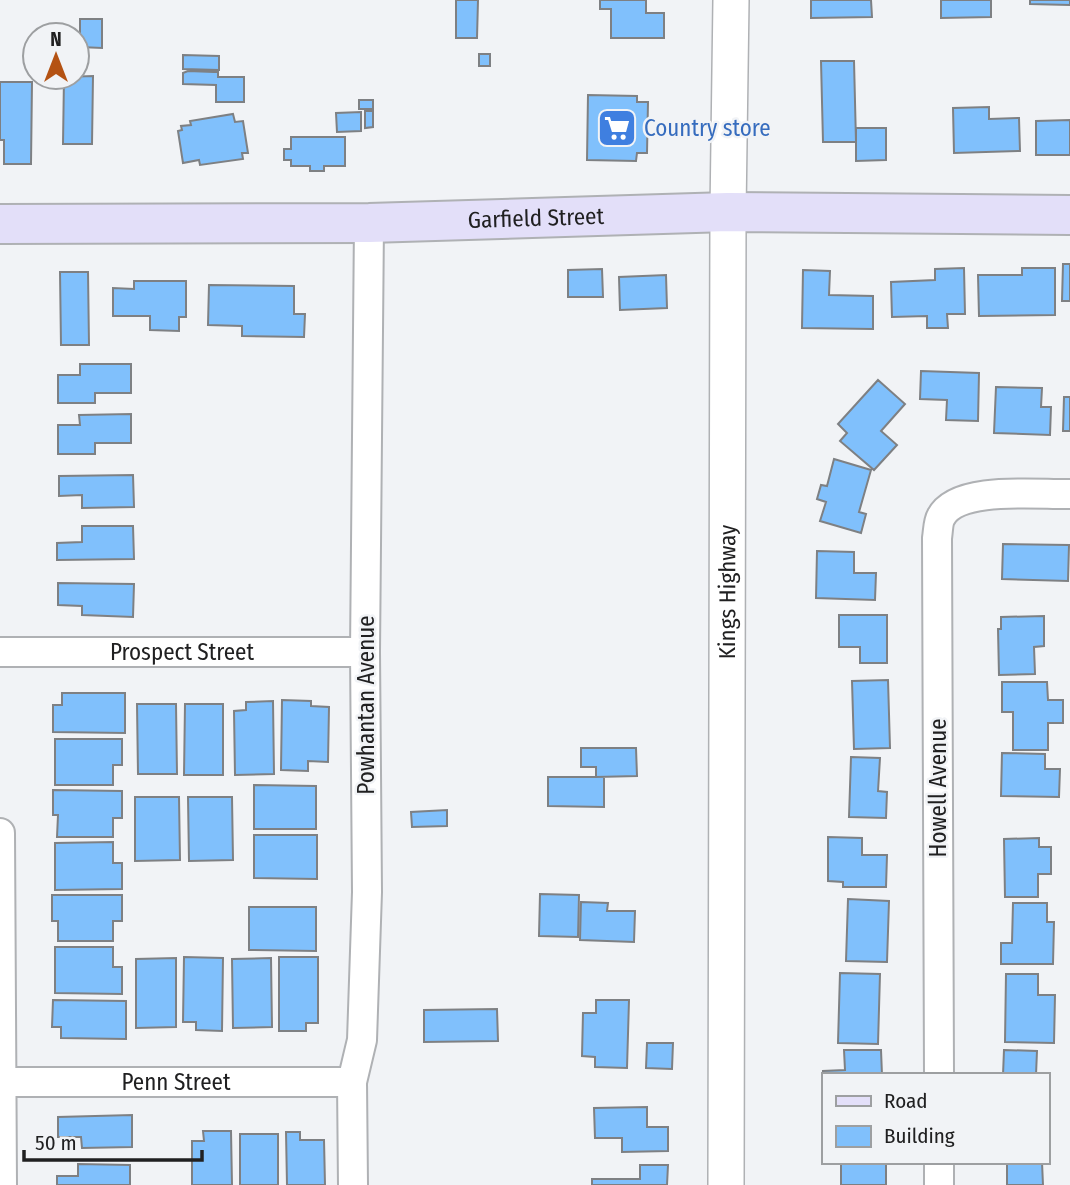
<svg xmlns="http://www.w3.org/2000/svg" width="1070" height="1185" font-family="'Fira Sans Condensed',sans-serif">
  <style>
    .building { fill: #80c0fc; stroke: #7e8083; stroke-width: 2 }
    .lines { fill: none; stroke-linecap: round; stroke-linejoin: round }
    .minor-casing { stroke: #afb1b4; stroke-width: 32 }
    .tertiary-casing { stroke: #afb1b4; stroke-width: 38 }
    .secondary-casing { stroke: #afb1b4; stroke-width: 42 }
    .minor { stroke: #fff; stroke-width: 28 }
    .tertiary { stroke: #fff; stroke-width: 35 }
    .secondary { stroke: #e3dff9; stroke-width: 38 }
    .labels { text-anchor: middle; stroke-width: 5; stroke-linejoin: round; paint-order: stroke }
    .shop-label { font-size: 23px; fill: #366cbe; stroke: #f1f3f6; text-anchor: start }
    .street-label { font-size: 23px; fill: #202021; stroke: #f1f3f6 }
  </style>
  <rect width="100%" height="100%" fill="#f1f3f6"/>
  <path class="building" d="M456,0H478L477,38H456Z
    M600,0H646V13H664V38H611V9H600Z
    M811,0H871L872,17L811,18Z
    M941,0H991V17L941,18Z
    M1030,0H1070V5L1030,4Z
    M80,19H102V48L80,47Z
    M479,54H490V66H479Z
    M183,55L219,56V70L183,69Z
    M821,61H854L856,142H823Z
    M188,71L214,72H218V77H244V102H216V85L183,84V73Z
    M93,76L92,144H63L64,77Z
    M0,82H32L31,164H4V140H0Z
    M588,95L637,96V102H648L647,153H637L636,161L587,160Z
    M359,100H373V109H359Z
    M989,107V119L1019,118L1020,151L954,153L953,108Z
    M365,111H373V127L365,128Z
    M361,112V131L337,132L336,113Z
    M233,114L235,122L243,121L248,153H242L243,159L200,165L199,160L183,163L178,131L182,130L181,126L191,125L190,121Z
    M1070,120V155H1036V121Z
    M856,128H886V160L856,161Z
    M291,137H345V166H324V171H310V166H291V160H284V149H291Z
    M1063,264H1070V301H1062Z
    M964,268L965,314H947L948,328H927V316L892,317L891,282L935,280V269Z
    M1022,268H1055V315L979,316L978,275H1022Z
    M602,269L603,297H568V270Z
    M803,270L830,271L829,295L873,296V329L802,328Z
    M60,272H88L89,345H61Z
    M666,275L667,308L620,310L619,277Z
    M134,281H186V317H179V331L150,330V316H113V288L134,289Z
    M209,285L294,286V314H305L304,337L242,336V326L208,325Z
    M80,364H131V393H95V403H58V375H80Z
    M921,371L979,373L978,421L946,420L947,400L920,399Z
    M878,380L905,404L881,431L897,445L874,470L840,441L847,433L838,424Z
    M996,387L1042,388L1041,407H1051L1050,435L994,433Z
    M1064,397H1070V431H1063Z
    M131,414V443H95V454H58V425H80L79,415Z
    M834,459L871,470L859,512L866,514L861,533L820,521L826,502L817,499L821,485L827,486Z
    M133,475L134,507L82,508V495L59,496V476Z
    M82,526H133L134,559L57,560V543L82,542Z
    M1003,544L1069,545L1068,581L1002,579Z
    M817,551L854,552V573H876L875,600L816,598Z
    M58,583L134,584L133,617L82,615V606L58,605Z
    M839,615H887V663H860V647H839Z
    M1044,616V646L1034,647L1035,674L999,675L998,629H1001V617Z
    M888,680L890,748L854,749L852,681Z
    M1002,682H1047L1048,700H1063V723H1048V750H1013V712H1002Z
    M62,693H125V733L53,732V705H62Z
    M282,700L311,701V706L329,707L328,762L308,761V771L281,770Z
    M273,701L274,774L235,775L234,711L246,710V702Z
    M137,704H176L177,774H138Z
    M185,704H223V775H184Z
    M55,739H122V765H113V785H55Z
    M581,748H636L637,776L596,777V767H581Z
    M1002,753L1045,754V769H1060L1059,797L1001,796Z
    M851,757L880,758L878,791L887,792L886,818L849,817Z
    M548,777H604V807L548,806Z
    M254,785L316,786V829H254Z
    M53,790L122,791V818H113V837H57L58,815H53Z
    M135,797H179L180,860L135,861Z
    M188,797H232L233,860L189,861Z
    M447,810V826L412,827L411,812Z
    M254,835H317V879L254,878Z
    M828,837L862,838V855H887L886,887H843V882L828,881Z
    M1039,838V847H1051V874H1038V897H1005L1004,839Z
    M113,842V863H122V889L55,890V843Z
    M540,894L579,895L578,937L539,936Z
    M52,895H122V921H113V941H58V921H52Z
    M848,899L889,901L887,962L846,961Z
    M581,902L608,903L607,911H635L634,942L580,940Z
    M1013,903H1047V922H1054L1053,964H1001V943H1012Z
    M249,907H316V951L249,950Z
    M55,947H113V967H122V994L55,993Z
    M184,957L223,958L222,1031L196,1030V1022H183Z
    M279,957H318V1023H306V1031H279Z
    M176,958V1027L136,1028V959Z
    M271,958L272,1027L233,1028L232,959Z
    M840,973L880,974L878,1044L838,1043Z
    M1006,974H1038V995H1055L1054,1043L1005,1042Z
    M53,1000L126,1001V1039L61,1038V1027H52Z
    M596,1000H629L627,1068L595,1067V1057L582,1056L583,1013H596Z
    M497,1009L498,1041L424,1042V1010Z
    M647,1043H673L672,1069L646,1068Z
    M844,1050H881L882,1075H823V1101V1071L845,1070Z
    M1004,1050L1037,1051L1036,1075H1003Z
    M647,1107V1127H668V1151L622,1152V1138H595L594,1108Z
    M132,1115V1147L82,1148L81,1137H58V1117Z
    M203,1131H231L232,1185H192V1141H204Z
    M286,1132H300V1140H324L325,1185H287Z
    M240,1134H278V1185H240Z
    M841,1162H886V1185H841Z
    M1007,1162H1042L1043,1185H1007Z
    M78,1164L130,1165V1185H57V1176H78Z
    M640,1165H668L667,1185H592V1179H640Z"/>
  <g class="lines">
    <g class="minor-casing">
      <g id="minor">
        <path id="s1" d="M0,652H365"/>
        <path d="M0,833L2,1185"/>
        <path d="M939,1075L937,538C938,532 938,522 941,517C957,485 1040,495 1070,494"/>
        <path id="s2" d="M1,1082H352"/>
        <path d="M939,1162V1185"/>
        <path d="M353,1185L352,1082L362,1040L367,892L365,652L369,223"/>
      </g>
    </g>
    <g class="tertiary-casing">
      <g id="tertiary">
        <path id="s3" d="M726,1185L728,212L731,0"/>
      </g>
    </g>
    <g class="secondary-casing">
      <g id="secondary">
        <path id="s4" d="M0,224L369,223L728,212L1070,215"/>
      </g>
    </g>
    <use href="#minor" class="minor"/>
    <use href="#tertiary" class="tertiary"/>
    <use href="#secondary" class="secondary"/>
  </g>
  <defs>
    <g id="supermarket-square" transform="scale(2.0125)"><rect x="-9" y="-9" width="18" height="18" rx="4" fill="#3f7fe0" stroke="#f1f3f6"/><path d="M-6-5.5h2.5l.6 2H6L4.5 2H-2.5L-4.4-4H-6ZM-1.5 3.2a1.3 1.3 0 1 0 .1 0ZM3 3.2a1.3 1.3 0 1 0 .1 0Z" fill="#fff"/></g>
  </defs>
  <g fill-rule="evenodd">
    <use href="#supermarket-square" x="617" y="128"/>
  </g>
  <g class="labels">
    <g class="shop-label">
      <text x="644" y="136">Country store</text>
    </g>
    <g class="street-label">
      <text dy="8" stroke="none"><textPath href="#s4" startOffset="536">Garfield Street</textPath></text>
      <text dy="8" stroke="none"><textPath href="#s3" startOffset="593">Kings Highway</textPath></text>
      <text dy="8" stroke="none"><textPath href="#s1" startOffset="182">Prospect Street</textPath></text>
      <text transform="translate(366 705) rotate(-90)" y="8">Powhantan Avenue</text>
      <text transform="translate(938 788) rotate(-90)" y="8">Howell Avenue</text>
      <text dy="8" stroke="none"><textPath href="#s2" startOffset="175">Penn Street</textPath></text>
    </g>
  </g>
  <rect x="822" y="1073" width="228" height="91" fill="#f1f3f6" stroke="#9d9fa1" stroke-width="2"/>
  <rect x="836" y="1096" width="35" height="10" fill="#e3dff9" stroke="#9d9fa1" stroke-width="2"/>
  <text x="884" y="1108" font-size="21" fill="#202021">Road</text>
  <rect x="836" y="1126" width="35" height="21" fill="#80c0fc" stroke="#9d9fa1" stroke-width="2"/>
  <text x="884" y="1143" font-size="21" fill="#202021">Building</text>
  <g transform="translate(56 56)"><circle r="33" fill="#f1f3f6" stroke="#9d9fa1" stroke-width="2"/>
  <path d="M0-5L12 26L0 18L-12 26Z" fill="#b45213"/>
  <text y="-10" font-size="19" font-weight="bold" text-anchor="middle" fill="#202021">N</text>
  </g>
  <path d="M24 1150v10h178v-10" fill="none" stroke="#202021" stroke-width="3.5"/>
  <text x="35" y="1150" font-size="21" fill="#202021" stroke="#f1f3f6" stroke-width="5" paint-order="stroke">50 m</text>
</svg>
